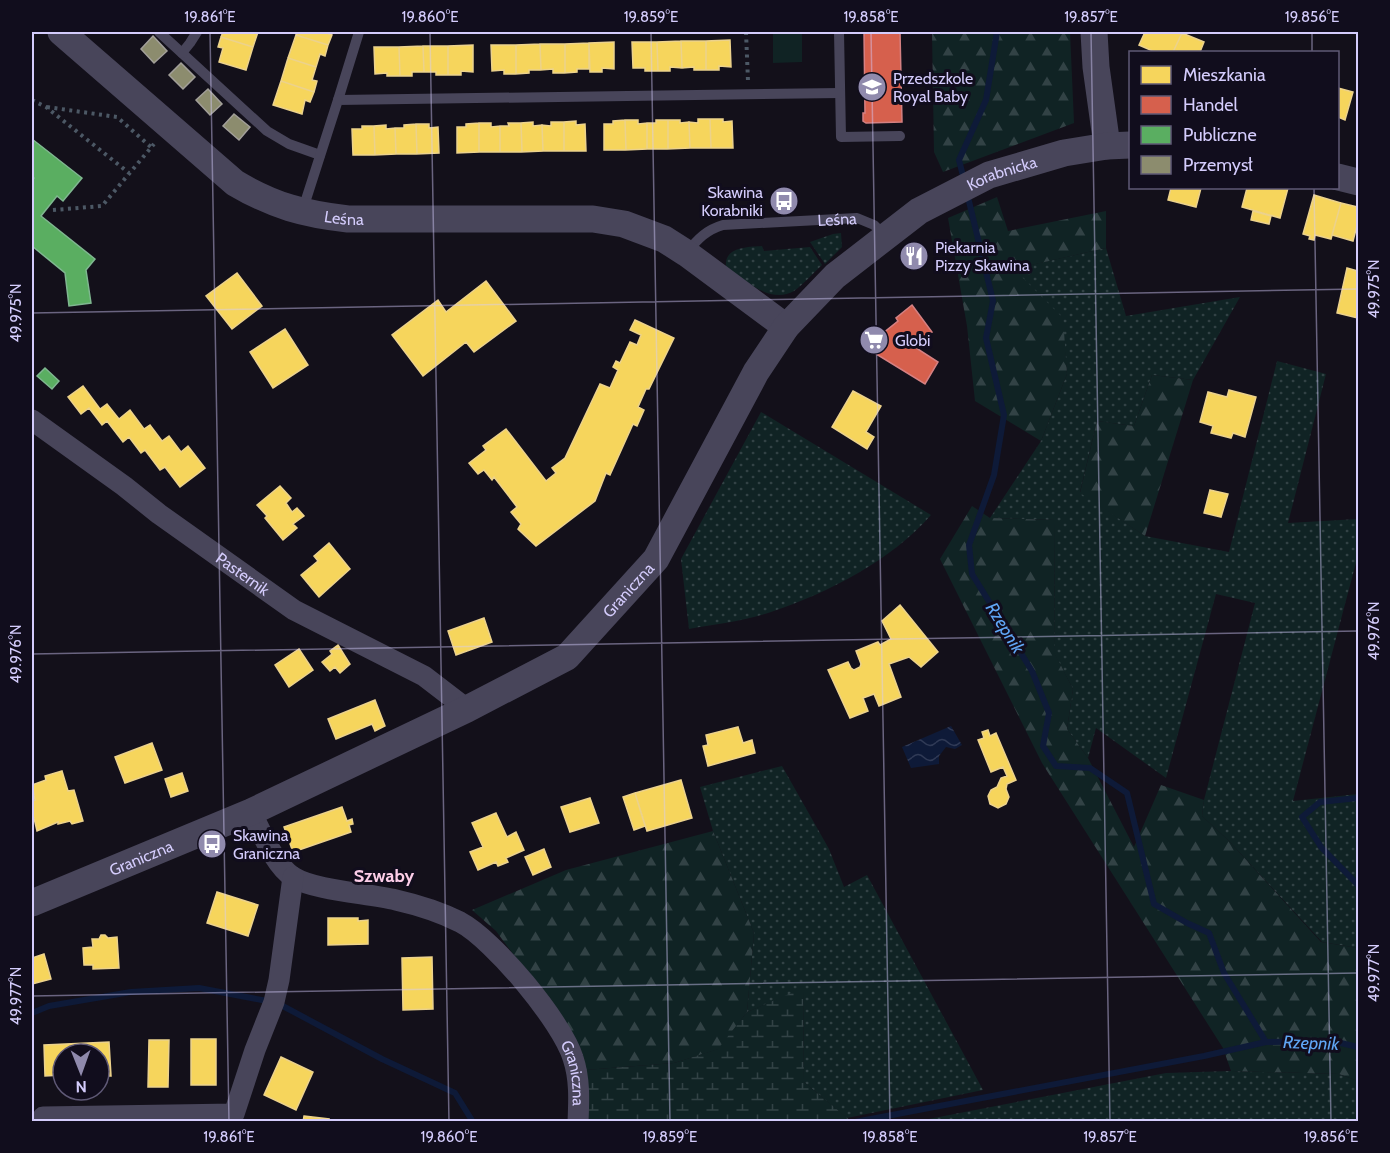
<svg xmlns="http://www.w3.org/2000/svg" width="1390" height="1153" font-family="Cabin,sans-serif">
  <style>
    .grass { fill: url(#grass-dots) }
    .forest { fill: url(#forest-firs) }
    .wetland { fill: url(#wetland-marsh) }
    .pitch { fill: #102324 }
    .water { fill: url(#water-waves) }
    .homes { fill: #f6d55c; stroke: #ecd28c; stroke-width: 1.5 }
    .shops { fill: #d6604d; stroke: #d58082; stroke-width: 1.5 }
    .public { fill: #5aae61; stroke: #7fb790; stroke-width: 1.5 }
    .industry { fill: #8c8c6e; stroke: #a29f99; stroke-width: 1.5 }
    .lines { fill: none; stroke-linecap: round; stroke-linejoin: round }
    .stream { stroke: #0e1a38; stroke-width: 6 }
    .path { stroke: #4c5865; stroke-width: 4; stroke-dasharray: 3 4.5; stroke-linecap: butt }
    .service { stroke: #48455a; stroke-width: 10 }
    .minor { stroke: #48455a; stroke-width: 21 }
    .tertiary { stroke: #48455a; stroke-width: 27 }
    .ticks { fill: none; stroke: #d4ccfc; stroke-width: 1.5; stroke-opacity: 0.45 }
    .labels { text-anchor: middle; stroke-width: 6; stroke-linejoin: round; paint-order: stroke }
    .poi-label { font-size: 16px; fill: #d4ccfc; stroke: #110d1d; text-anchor: start }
    .street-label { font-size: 16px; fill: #d4ccfc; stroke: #110d1d }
    .water-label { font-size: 18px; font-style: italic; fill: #60a6f6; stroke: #110d1d }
    .neighbourhood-label { font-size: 18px; font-weight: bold; fill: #fccde8; stroke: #110d1d }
    .neatline { fill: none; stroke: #d4ccfc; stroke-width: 2 }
    .ticks-label { font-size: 15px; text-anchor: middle; fill: #d4ccfc }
  </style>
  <defs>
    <pattern id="grass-dots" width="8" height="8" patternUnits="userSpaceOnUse" patternTransform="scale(1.5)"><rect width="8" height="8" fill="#102324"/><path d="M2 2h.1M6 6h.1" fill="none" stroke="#324245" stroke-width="1.8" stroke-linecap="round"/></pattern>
    <pattern id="forest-firs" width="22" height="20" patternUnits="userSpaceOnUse" patternTransform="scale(1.5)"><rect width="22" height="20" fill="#102324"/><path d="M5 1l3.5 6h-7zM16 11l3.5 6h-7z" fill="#324245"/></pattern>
    <pattern id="wetland-marsh" width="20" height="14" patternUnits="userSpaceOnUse" patternTransform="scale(1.5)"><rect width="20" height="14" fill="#102324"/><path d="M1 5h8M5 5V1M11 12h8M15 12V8" fill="none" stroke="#324245"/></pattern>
    <pattern id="water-waves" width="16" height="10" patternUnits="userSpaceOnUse" patternTransform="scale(1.5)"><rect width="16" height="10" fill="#0e1a38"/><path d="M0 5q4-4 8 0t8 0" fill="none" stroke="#303a56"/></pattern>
  </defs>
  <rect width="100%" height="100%" fill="#13101a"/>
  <path class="grass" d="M841,233L842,247L825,264L810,242L833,234Z
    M762,246L764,251L810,247L822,265C813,273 804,284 794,291C770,305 743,279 726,266C724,247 748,247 762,246Z
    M1106,248L1126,316L1240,297L1193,380L1152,375L1134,426L1097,421L1080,492L1145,536L1229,552L1277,361L1326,374L1288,523L1358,519V555L1293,801L1358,794V948L1322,942L1229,841L1202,816L1204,800L1255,603L1216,594L1166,778L1096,728L1088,758L1067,729L1073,689L1054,653L1055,520L990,518L1041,441L1067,374L1062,318L1013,269Z
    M761,412L931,515C892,560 828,593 771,612C745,621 716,624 689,629L681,559Z
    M782,766L829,849L844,887L867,875L983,1090L847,1118L804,1082L803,989L747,1012L754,933L713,831L700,787Z
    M1231,1071L1339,1074L1358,1081V1121L913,1122L1166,1073Z"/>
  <path class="forest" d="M932,32H1070L1074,123L943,172L934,152Z
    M997,197L1008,231L1106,211V248L1014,269L1063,318L1067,374L1041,441L975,401L967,326L948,218Z
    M1152,375L1193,380L1145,536L1080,493L1097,421L1134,426Z
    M972,506L990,518L1055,520L1054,652L1073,689L1067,729L1088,758L1134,847L1161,785L1204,800L1202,816L1229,841L1321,942L1358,948V1081L1339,1074L1231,1071L1223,1048L1042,763L940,559Z
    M713,831L754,933L747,1012L719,1049L674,1063L585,1070L556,1012L496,931L472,910L566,870Z"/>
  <path class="wetland" d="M803,988L804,1082L851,1121H587L585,1070L674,1063L718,1049L747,1012Z"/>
  <path class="pitch" d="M773,32H802V62L773,63Z"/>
  <path class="water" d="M951,726L962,745L955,749L946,747L939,756V764L911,768L902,747Z"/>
  <path class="homes" d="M223,32H258L253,47L221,37Z
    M297,32H327V33L332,35L328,45L296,35Z
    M1145,32H1178L1182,33L1173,52H1155L1139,45Z
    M1182,33L1204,42L1200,52H1173Z
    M296,35L328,45L325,56L320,54L316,67L288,58Z
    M221,37L253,47L246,70L219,62L223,48L218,47Z
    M730,40L731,67L719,66V70H706V41Z
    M681,41H706V70H694V67L682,68Z
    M681,41L682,68L670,67V71H658L657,42Z
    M614,42V69L602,68V72H590L589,43Z
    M632,42H657L658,71H645V68H633Z
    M589,43V69H577V72L565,73V44Z
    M540,44H565V73H553V69L541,70Z
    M540,44L541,70H529V73L516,74V45Z
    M473,45V72L461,71V75H448V46Z
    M491,45H516V74H504V70L492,71Z
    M423,46L424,72H412V76H400L399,47Z
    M423,46H448V75H436V72H424Z
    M374,47H399L400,76H387V73L375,74Z
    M288,58L316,67L312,80L317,81L314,92L281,81Z
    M281,81L314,92L310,102L305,100L302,114L273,105Z
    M1338,88L1353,92L1345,120L1338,117Z
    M698,119H710L711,148H690L689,122L698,123Z
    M710,119H723V122L732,121L733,148H711Z
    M625,120H638V124L647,123V149L626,150Z
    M625,120L626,150H604V124H613V121Z
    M656,120H668V149H647V123H656Z
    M668,120H680V123L689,122L690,148L668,149Z
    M576,121V125L585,124L586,151H564V122Z
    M533,122V126L542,125L543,151L522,152L521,123Z
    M551,122H564V151H543L542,125L551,126Z
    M479,123V152L457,153V127H466V124Z
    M479,123H491V127L500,126V152H479Z
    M508,123H521L522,152H500V126H509Z
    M416,124H429V128L438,127L439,153L417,154Z
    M416,124L417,154H396L395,128H404V125Z
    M386,125V129L395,128L396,154L375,155L374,126Z
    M362,126H374L375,155H353L352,129H362Z
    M1171,188H1201L1196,207L1168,200Z
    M1247,188H1288L1280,218L1242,207Z
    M1314,195L1341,203L1331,239L1315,235L1314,240L1309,239L1310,236L1303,234Z
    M1341,203L1358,207V222L1353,241L1332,235Z
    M1253,211L1271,216L1269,224L1251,220Z
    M1347,268L1358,271V318L1337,313Z
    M237,273L262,306L232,329L206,296Z
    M486,281L516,321L474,352L466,342L423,376L392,335L438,300L446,312Z
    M635,320L674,338L649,389H646L638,407L644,410L637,426L633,424L610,475L606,473L595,501L536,546L518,529L521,524L511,512L517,507L494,477L492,480L484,470L478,474L469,463L486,450L483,446L506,429L546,481L556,473L552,468L565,458L600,384L610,388L618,370L613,367L616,361L620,363L630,342L637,345L641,335L630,330Z
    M285,329L308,365L273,388L250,352Z
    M83,386L100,409L107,404L119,419L130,410L144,429L150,425L162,441L169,436L181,452L188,446L205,468L180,487L165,467L160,470L145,450L141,453L129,437L123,442L107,421L102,425L89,408L81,414L68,397Z
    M1229,390L1256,397L1245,437L1233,433L1231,438L1211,433L1213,426L1200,422L1208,392L1227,397Z
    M853,391L881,406L866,432L874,437L867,449L832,427Z
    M280,486L291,498L286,503L292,512L297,508L304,516L293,524L297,528L283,540L265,518L267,516L257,505Z
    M1210,490L1228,494L1221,517L1204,513Z
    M329,543L350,569L319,597L301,575L318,561L314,556Z
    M900,605L938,652L921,667L909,657L889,664L901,697L879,706L874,694L863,698L868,711L850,718L828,670L848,662L851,668L854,670L860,667L861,664L856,651L878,642L880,645L891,639L882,621Z
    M484,618L492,642L456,655L448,631Z
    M338,645L350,664L340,673L335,667L330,671L322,662L332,654L330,651Z
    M299,649L313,670L289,687L275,665Z
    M375,700L385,726L375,731L372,724L336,739L328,719Z
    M738,727L743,743L752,740L755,753L708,766L703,746L708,745L706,735Z
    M988,730L990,736L996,733L1016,780L1007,784L1006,789L1009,797L1006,804L998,808L990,804L988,796L991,790L997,787L1001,778L1007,776L1003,767L991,772L978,740L984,738L982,732Z
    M152,743L162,770L125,783L115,757Z
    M62,771L68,791L74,790L83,821L72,824L70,821L58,824V822L37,831L34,818L32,819V801L35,800L32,785L46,780L45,776Z
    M182,773L188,791L171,797L165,779Z
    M681,780L692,818L647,831L635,793Z
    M635,793L645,826L634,830L623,797Z
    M590,798L599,823L570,832L561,807Z
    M342,807L347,821L352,819L353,824L349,825L351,832L293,852L284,827Z
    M496,813L507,837L516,832L524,850L506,858L508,862L498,866L496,862L478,870L470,852L483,847L472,823Z
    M544,849L551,867L533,875L525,857Z
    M217,892L258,905L248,936L207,923Z
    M328,918H358V921L368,920V944L328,945Z
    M101,935H105L108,938L117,937L119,968L93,969V965H84L83,948L93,947L92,939H99Z
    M44,954L51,979L32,984V958Z
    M432,957L433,1009L403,1010L402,958Z
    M191,1039H216V1085H191Z
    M149,1040H169L168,1087H148Z
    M109,1042L111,1076H99V1054H63V1075L45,1076L44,1045Z
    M281,1057L313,1072L296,1110L264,1095Z
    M304,1116L329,1119L328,1122H303Z"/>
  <path class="shops" d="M864,32H900L902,122L866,123L863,121V113H865Z
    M912,305L932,332L913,346L938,362L925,384L863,346L874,328L883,333L898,321L896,318Z"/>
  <path class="public" d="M32,139L82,178L63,201L57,196L41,216L95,259L86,270L91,303L69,306L65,273L32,246V181L34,178L32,176Z
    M45,368L59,381L52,389L37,376Z"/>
  <path class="industry" d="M153,36L167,51L154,63L141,49Z
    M181,63L195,77L183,89L169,75Z
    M208,89L222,104L210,115L196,100Z
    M234,114L250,127L239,140L223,126Z"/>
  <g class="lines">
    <path class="stream" d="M964,180L959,160L986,100L997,32
      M967,193L993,301L986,338L1004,415L994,475L969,545L972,574L1032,671L1049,713L1043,746L1056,766L1090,768L1127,793L1154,904L1187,923L1209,933L1224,973L1266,1042L1332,1041L1358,1047
      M1358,798L1320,802L1302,817L1321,847L1358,885
      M279,1004L382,1059L455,1093L473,1122
      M32,1013L49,1006L131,992L199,988L267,1001
      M855,1122L1204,1056L1266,1042"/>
    <path class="path" d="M746,32L748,81
      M32,100L46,107L129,173
      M47,107L117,117L151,147
      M53,210L102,206L154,144"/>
    <g class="service">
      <path d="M159,32L267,131L289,144L320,155"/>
      <path d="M839,32L841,137L900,136"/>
      <path d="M182,53L190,43L197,32"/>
      <path d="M338,100L359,32"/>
      <path d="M302,212L338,100L840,93"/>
      <path id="s1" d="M687,252C698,239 706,230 723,225L857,218L874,225L885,236"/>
    </g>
    <g class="minor">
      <path id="s2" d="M32,420L124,486L159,514L294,610L424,676L467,709"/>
      <path id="s3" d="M251,812C261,831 275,866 293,877C316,891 367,893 396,900C418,905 440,912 460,922C494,940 562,1022 573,1058C580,1079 579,1100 578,1122"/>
      <path d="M43,1117L234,1114L255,1050L274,1002L279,980L293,877"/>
    </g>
    <g class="tertiary">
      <path id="s4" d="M61,32L235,183C274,206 304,214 348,219H593L624,224L664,239L686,253L786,327"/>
      <path d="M1094,32L1096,67L1107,146"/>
      <path d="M1338,177L1358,182"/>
      <path id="s5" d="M32,903L251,812L467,709L567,657L656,559L756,372L786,327L835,276L919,211L989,175L1064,153L1107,146L1130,145"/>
    </g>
  </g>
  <path class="ticks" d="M210,32L229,1122M430,32L449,1122M651,32L670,1122M871,32L890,1122M1091,32L1110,1122M1312,32V52M1314,188L1331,1122M32,313L1358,289M32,654L1358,631M32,996L1358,973"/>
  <defs>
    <g id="school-disc" transform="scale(1.5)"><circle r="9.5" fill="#908aad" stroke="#110d1d"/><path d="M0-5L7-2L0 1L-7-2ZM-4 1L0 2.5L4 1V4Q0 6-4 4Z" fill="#fff"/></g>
    <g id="bus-disc" transform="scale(1.5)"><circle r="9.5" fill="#908aad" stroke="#110d1d"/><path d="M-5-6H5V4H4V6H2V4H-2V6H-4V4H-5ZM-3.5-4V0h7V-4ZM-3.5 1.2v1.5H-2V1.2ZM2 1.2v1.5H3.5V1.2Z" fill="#fff"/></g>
    <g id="restaurant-disc" transform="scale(1.5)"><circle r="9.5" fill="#908aad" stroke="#110d1d"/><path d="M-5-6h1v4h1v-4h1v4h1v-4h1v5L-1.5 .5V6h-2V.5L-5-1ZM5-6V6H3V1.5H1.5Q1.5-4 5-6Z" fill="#fff"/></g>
    <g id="supermarket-disc" transform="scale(1.5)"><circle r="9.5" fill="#908aad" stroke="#110d1d"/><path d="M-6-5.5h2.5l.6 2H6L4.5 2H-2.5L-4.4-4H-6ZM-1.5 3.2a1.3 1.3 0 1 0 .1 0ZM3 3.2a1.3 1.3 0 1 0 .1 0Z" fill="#fff"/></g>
  </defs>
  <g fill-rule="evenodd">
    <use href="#school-disc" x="872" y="87"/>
    <use href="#bus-disc" x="784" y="201"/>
    <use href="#restaurant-disc" x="914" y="256"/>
    <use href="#supermarket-disc" x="874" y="340"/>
    <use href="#bus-disc" x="212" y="844"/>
  </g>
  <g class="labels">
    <g class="poi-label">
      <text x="893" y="84">Przedszkole<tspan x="893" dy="18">Royal Baby</tspan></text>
      <text x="763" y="198" text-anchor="end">Skawina<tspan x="763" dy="18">Korabniki</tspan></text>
      <text x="935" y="253">Piekarnia<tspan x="935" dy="18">Pizzy Skawina</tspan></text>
      <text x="895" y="346">Globi</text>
      <text x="233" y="841">Skawina<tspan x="233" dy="18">Graniczna</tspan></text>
    </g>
    <g class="street-label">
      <text dy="6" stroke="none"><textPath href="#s5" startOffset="1256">Korabnicka</textPath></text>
      <text dy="6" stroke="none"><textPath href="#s4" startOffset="346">Leśna</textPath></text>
      <text dy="6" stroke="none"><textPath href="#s1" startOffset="160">Leśna</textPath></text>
      <text dy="6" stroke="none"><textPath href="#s2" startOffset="261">Pasternik</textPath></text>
      <text dy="6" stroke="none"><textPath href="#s5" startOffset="680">Graniczna</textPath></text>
      <text dy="6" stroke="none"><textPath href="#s5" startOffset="118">Graniczna</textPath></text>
      <text dy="6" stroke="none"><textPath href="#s3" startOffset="446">Graniczna</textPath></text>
    </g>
    <g class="water-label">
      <text transform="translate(1005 628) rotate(58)" y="6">Rzepnik</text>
      <text transform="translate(1311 1043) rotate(2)" y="6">Rzepnik</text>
    </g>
    <g class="neighbourhood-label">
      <text x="384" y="882">Szwaby</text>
    </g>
  </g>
  <rect width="1390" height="1153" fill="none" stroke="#110d1d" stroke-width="66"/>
  <rect x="1129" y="51" width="210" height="138" fill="#110d1d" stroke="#5f5976" stroke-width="1.5"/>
  <rect x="1141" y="66" width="30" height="18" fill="#f6d55c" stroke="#5f5976" stroke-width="1.5"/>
  <text x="1183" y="81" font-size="18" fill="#d4ccfc">Mieszkania</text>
  <rect x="1141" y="96" width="30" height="18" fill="#d6604d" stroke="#5f5976" stroke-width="1.5"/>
  <text x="1183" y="111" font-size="18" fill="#d4ccfc">Handel</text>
  <rect x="1141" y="126" width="30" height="18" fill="#5aae61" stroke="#5f5976" stroke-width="1.5"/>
  <text x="1183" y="141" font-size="18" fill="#d4ccfc">Publiczne</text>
  <rect x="1141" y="156" width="30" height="18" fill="#8c8c6e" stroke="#5f5976" stroke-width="1.5"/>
  <text x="1183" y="171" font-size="18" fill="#d4ccfc">Przemysł</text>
  <g transform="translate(81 1072) rotate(179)"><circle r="28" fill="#110d1d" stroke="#5f5976" stroke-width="1.5"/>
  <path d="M0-4.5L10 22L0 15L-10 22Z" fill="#908aad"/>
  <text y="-9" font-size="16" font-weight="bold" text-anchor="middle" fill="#d4ccfc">N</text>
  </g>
  <rect x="33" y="33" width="1324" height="1087" class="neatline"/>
  <g class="ticks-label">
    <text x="210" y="22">19.861°E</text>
    <text x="430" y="22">19.860°E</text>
    <text x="651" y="22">19.859°E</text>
    <text x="871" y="22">19.858°E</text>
    <text x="1091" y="22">19.857°E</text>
    <text x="1312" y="22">19.856°E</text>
    <text transform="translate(1374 289) rotate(-90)" y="5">49.975°N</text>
    <text transform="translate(16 313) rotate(-90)" y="5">49.975°N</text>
    <text transform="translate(1374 631) rotate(-90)" y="5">49.976°N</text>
    <text transform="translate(16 654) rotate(-90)" y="5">49.976°N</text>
    <text transform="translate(1374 973) rotate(-90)" y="5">49.977°N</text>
    <text transform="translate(16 996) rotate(-90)" y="5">49.977°N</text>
    <text x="229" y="1142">19.861°E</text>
    <text x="449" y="1142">19.860°E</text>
    <text x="670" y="1142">19.859°E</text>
    <text x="890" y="1142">19.858°E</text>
    <text x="1110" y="1142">19.857°E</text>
    <text x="1331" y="1142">19.856°E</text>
  </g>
</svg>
